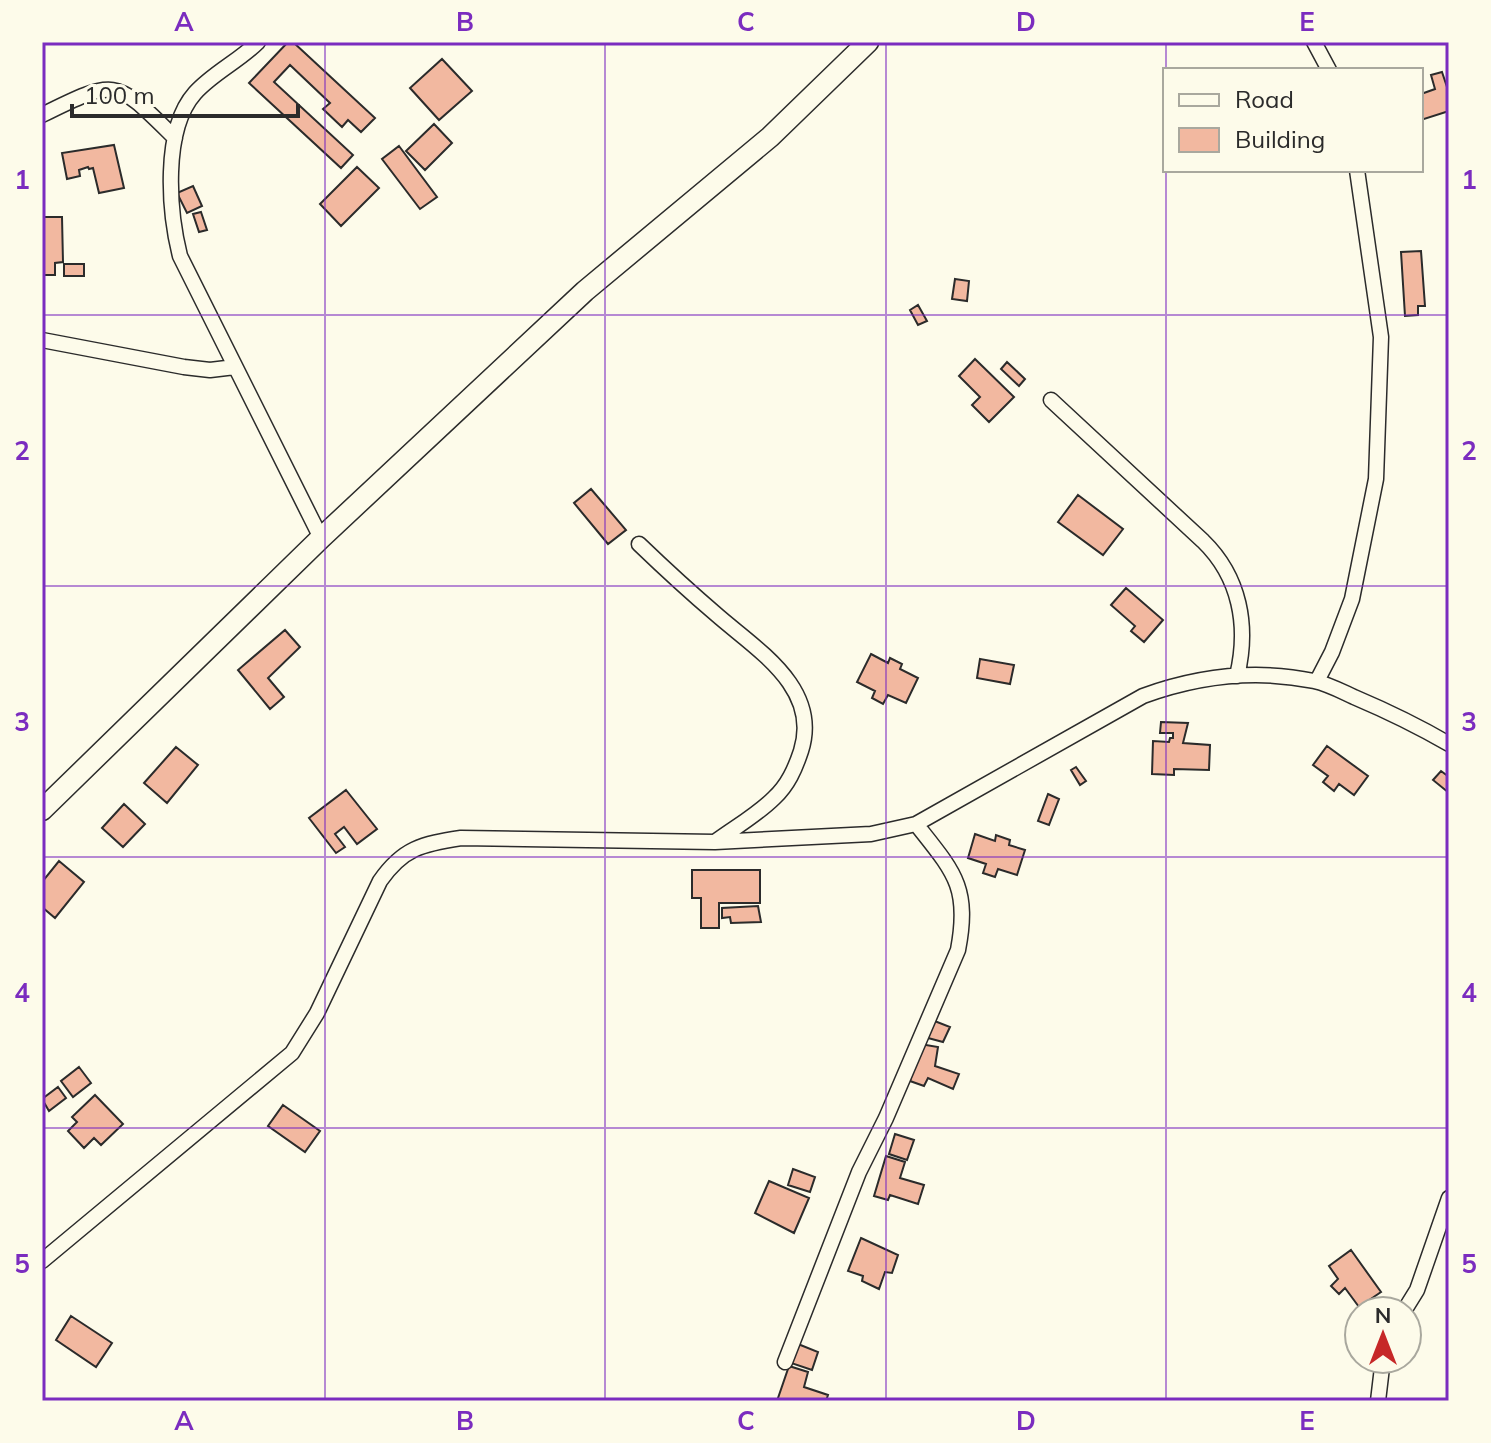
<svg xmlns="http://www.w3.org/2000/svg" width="1491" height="1443" font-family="Mulish,sans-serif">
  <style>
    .building { fill: #f2b8a0; stroke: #2b2b2b; stroke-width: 2 }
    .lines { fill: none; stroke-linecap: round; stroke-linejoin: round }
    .street-casing { stroke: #2b2b2b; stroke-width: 17 }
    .secondary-casing { stroke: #2b2b2b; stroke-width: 23 }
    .street { stroke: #fdfbea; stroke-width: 14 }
    .secondary { stroke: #fdfbea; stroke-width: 20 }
    .grid { fill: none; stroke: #7b2cbf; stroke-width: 2; stroke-opacity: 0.55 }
    .neatline { fill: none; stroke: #7b2cbf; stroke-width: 3 }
    .grid-label { font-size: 26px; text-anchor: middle; font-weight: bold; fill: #7b2cbf }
  </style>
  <rect width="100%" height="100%" fill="#fdfbea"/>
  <path class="building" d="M288,42H293L375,118L361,132L348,120L342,127L323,109L330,103L290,65L274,82L353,155L341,168L249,83Z
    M442,59L472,91L439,120L410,88Z
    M1442,72L1449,93V111L1421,120V94L1435,89L1431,75Z
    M434,124L452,143L425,170L406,151Z
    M114,145L124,188L99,193L93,168L89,169L88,167L79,170L80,176L67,179L62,153Z
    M399,146L437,197L420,209L382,159Z
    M357,167L379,188L341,226L320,204Z
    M193,186L202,206L187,213L177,193Z
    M201,212L207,230L199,232L193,214Z
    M42,217H62L63,262L55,263V275H42Z
    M1421,251L1425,306H1418V315L1405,316L1401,252Z
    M64,264H84V276H64Z
    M955,279L969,281L967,301L952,299Z
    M918,305L927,321L918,325L910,310Z
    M975,359L1014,397L989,422L972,405L980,397L959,376Z
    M1007,362L1025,379L1019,386L1001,369Z
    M591,489L626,530L608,544L574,503Z
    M1078,495L1123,529L1103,555L1058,522Z
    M1126,588L1163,620L1144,642L1131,631L1135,626L1111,605Z
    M285,630L300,647L268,678L284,697L270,709L238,670Z
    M871,654L888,663L890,658L902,664L900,669L918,678L906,703L888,695L883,704L872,698L875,691L857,682Z
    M980,659L1014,665L1010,684L977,678Z
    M1161,722L1188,723L1183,743L1210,745L1209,770L1174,769V775L1152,774L1153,741L1169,742L1170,738H1173V733H1160Z
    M1327,746L1368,776L1354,795L1339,784L1334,791L1323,782L1328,776L1313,765Z
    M176,747L198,765L167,803L144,783Z
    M1076,767L1086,781L1080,785L1071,770Z
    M1441,771L1449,777V793L1433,780Z
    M346,790L377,829L357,844L344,827L335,834L345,847L336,853L309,818Z
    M1048,794L1059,799L1049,825L1038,821Z
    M124,804L145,824L123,847L102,828Z
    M975,834L995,841L996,835L1010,840L1009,845L1025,850L1017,875L998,869L995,877L983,873L986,864L968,858Z
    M59,861L84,882L55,918L42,907V882Z
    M692,870H760V903H719V928H701V898H692Z
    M758,906L761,922L731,923L730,917L722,918V908Z
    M932,1020L950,1027L943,1042L928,1038Z
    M920,1044L938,1047L935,1066L959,1074L953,1089L928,1078L924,1086L910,1081Z
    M79,1067L91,1083L73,1097L61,1081Z
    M58,1087L66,1098L49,1111L42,1099Z
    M95,1095L123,1124L101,1145L94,1138L84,1148L68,1131L77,1122L72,1117Z
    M283,1105L320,1131L305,1152L268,1126Z
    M895,1134L914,1140L907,1160L889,1154Z
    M886,1156L905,1162L900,1178L924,1185L918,1204L890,1195L888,1200L874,1196Z
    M793,1169L815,1177L810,1192L788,1185Z
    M769,1181L809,1198L794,1233L755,1213Z
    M861,1238L898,1255L892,1273L885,1272L879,1289L862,1281L863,1276L848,1271Z
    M1351,1250L1381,1292L1359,1307L1345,1288L1339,1294L1331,1286L1338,1279L1329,1266Z
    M71,1316L112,1343L96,1367L56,1340Z
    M798,1344L818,1352L812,1370L791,1363Z
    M789,1366L808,1372L804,1387L828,1395L826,1401H777Z"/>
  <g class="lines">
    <g class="street-casing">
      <path id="street" d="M258,42C239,61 213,73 195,93C162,130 169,212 180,256L321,538
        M1314,42L1329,70
        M42,115C118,77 116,80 175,138
        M42,340L184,367L210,370L235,367
        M1051,400L1203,541C1240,577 1249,626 1237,676
        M639,544C665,569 690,592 717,615C757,650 821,688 801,751C795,769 788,785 774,798C757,815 734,828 715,842
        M1317,681L1332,652L1352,599L1376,479L1381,337L1357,170
        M42,1261L292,1053L317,1013L380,881C403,848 422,844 461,838L715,842L871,834L916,824L1143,696C1198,676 1256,669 1314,681C1328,684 1341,691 1354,697C1387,711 1418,726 1449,744
        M1404,1311L1417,1290L1449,1198
        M785,1362L859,1172L886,1118L958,950C970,887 954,872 916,824
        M1378,1401L1383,1359"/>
    </g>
    <g class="secondary-casing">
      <path id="secondary" d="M42,810L321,538L585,291L770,137L868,42"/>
    </g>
    <use href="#street" class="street"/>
    <use href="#secondary" class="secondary"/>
  </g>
  <path class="grid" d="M325,42V1401M605,42V1401M886,42V1401M1166,42V70M1166,170V1401M42,315H1449M42,586H1449M42,857H1449M42,1128H1449"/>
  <rect width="1491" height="1443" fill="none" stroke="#fdfbea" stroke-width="88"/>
  <rect x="1163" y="68" width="260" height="104" fill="#fdfbea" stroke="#a9a89e" stroke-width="2"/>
  <rect x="1179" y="94" width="40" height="12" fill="#fdfbea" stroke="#a9a89e" stroke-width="2"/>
  <text x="1235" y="108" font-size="24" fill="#2b2b2b">Road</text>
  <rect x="1179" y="128" width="40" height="24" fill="#f2b8a0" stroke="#a9a89e" stroke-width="2"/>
  <text x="1235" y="148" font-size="24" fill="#2b2b2b">Building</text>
  <g transform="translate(1383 1335)"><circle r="38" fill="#fdfbea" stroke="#a9a89e" stroke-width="2"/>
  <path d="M0-6L14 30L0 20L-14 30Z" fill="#c62828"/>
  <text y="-12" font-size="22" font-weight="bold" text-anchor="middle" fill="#2b2b2b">N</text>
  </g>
  <path d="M72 104v12h226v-12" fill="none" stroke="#2b2b2b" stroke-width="4"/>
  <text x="84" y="104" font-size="24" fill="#2b2b2b" stroke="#fdfbea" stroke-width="6" paint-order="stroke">100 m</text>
  <rect x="44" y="44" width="1403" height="1355" class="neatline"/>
  <g class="grid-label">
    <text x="184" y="31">A</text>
    <text x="465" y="31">B</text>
    <text x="746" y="31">C</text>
    <text x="1026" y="31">D</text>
    <text x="1307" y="31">E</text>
    <text x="22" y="189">1</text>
    <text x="1469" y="189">1</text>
    <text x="22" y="460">2</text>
    <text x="1469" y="460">2</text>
    <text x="22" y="731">3</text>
    <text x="1469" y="731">3</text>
    <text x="22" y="1002">4</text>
    <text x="1469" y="1002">4</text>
    <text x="22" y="1273">5</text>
    <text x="1469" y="1273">5</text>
    <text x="184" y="1430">A</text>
    <text x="465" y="1430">B</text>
    <text x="746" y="1430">C</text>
    <text x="1026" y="1430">D</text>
    <text x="1307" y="1430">E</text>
  </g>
</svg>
